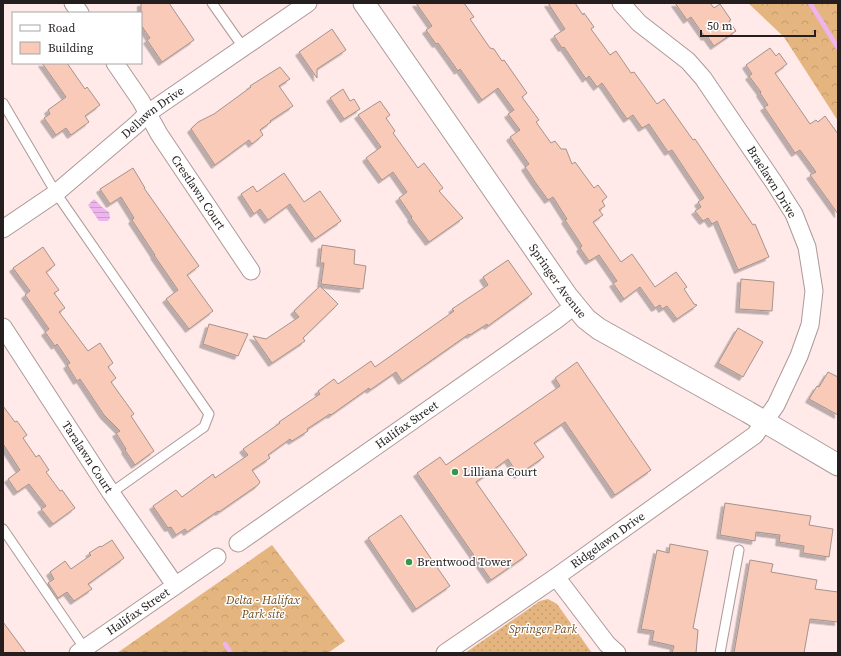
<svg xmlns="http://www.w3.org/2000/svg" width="841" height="656" font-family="'Source Serif 4',serif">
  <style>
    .grass { fill: url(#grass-dots) }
    .forest { fill: url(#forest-crowns) }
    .water { fill: url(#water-rules) }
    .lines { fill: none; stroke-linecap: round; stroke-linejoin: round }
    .stream { stroke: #eeb4ed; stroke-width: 4.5 }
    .building { fill: #f9cab7; stroke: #a5938c; filter: url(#shadow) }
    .service-casing { stroke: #ad9999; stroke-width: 11 }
    .minor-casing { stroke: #ad9999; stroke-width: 19 }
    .tertiary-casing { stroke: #ad9999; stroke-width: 23 }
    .service { stroke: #fff; stroke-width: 9 }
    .minor { stroke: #fff; stroke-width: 17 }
    .tertiary { stroke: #fff; stroke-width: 21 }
    .poi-dot { fill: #389649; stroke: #fff; stroke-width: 1.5 }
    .labels { text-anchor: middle; stroke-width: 3; stroke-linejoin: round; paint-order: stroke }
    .street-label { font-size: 12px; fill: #251e1e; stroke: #fff }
    .poi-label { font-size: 12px; fill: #251e1e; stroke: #fff; text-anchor: start }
    .park-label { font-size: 12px; font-style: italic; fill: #724e21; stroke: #fff }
  </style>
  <defs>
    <pattern id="grass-dots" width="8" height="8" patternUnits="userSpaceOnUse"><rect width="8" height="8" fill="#e5b57f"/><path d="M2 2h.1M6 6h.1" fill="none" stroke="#c49b6d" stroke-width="1.8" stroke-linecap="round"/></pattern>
    <pattern id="forest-crowns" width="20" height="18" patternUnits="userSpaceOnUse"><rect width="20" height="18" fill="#e5b57f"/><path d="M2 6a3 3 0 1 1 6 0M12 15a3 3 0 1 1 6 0" fill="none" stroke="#c49b6d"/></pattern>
    <pattern id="water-rules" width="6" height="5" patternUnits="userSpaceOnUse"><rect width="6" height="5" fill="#eeb4ed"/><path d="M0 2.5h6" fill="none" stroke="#cc9acb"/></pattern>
    <filter id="shadow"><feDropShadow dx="-3.5" dy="3.5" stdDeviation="0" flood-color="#0004"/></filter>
  </defs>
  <rect width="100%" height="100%" fill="#ffe9e9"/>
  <path class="grass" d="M548,599L557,604L592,653H465L540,601Z"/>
  <path class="forest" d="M748,3H838V121L784,37Z
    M272,545L345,641L328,653H117Z"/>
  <path class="water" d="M94,199L103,208L109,212L110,218L108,221H99L88,205Z"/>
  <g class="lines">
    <path class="stream" d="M810,3L838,48
      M225,644L231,653"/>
  </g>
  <path class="building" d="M141,3H169L194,40L162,62L147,40L150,38L141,25Z
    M416,3H464L474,17L470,19L490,48L494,49L502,61L504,60L527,93L522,97L539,120L536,122L551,143L555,141L561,149H566L572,164L575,162L594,188L598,185L607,197L602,201L605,206L599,210L603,215L593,222L621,262L632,254L655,287L676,272L687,287L684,289L694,304L697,305L696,306L677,319L667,306L662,309L660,305L655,308L640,287L624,299L613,283L617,281L599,255L589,261L580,248L582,246L577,238L565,220L567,219L553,197L548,200L535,182L525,167L529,164L510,137L520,130L508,114L514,110L498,88L482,100L460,69L458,71L438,43L436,44L426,30L432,26Z
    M548,3H575L583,15L584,13L594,27L591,29L610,55L616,51L631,73L634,72L657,104L664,99L693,140L695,139L753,225L755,224L769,257L738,270L717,221L712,224L708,218L703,221L695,211L701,207L698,202L704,198L672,150L668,152L649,124L642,128L633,115L627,119L602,83L597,87L589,76L586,79L564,47L562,48L554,36L565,29Z
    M675,3H710L714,8L720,4L731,20L729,21L736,31L714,46L707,36L705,37L691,17L687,20Z
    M332,29L346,50L317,69V78L299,52Z
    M770,48L776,56L779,53L787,64L775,73L810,124L816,120L818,122L825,116L838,134V214L810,175L816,172L800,150L795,153L764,107L768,105L760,93L761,92L749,76L752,74L746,65Z
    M42,63H67L85,89L87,87L100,105L85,116L89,122L71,135L66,128L56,135L44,118L50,114L48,110L66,97Z
    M280,67L290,79L279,86L293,106L270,121L271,122L260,130L263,135L252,144L249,140L215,165L191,129L198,122L214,114L251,87L250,86Z
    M343,89L350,101L354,99L360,109L344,119L330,98Z
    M380,101L390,115L386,118L395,131L393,133L418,168L424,163L443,188L439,191L463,218L429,242L411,218L412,217L399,198L407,192L393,172L382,180L366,158L381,147L358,115Z
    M133,168L145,188H144L199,266L187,275L213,311L189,329L166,299L178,290L154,255H155L132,220L134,218L121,197L110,204L100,189Z
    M284,173L304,202L320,191L341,221L315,239L290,204L268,220L260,209L254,214L241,194L253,186L257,192Z
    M322,245L355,250L354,264L366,266L363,289L321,284L324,263H320Z
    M43,247L55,265L46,272L59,290L54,293L65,308L59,312L88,351L100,343L113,363L108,367L116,378L111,382L134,414L131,416L154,451L135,465L125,450L126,449L116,433L120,431L104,415L80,379L77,381L67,365L70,363L57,344L55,346L45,332L49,329L25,295L30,291L13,268Z
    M508,260L532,294L488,326L487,324L470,335L469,334L402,381L396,372L370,390L369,388L331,415L330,414L307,429L308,431L292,441L290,439L268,455L270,458L252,470L260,482L258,485L219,512L218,511L187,532L185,529L176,535L171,527L168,528L153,506L176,490L182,497L213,474L215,478L248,455L243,449L280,423L279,422L320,394L318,391L334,379L338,384L371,361L375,367L454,311L452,309L488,285L483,277Z
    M741,279L774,282L772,311L739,309Z
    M320,286L338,304L303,338L305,341L272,363L253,336L266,339L299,317L294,311Z
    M209,324L248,334L238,356L203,344Z
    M738,328L763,342L743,377L718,363Z
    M577,362L651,470L615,495L565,422L534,443L544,457L518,475L508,459L476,482L527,555L491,580L417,473L440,457L446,465L560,386L555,378Z
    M828,372L838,377V415L809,399L817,386L819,387Z
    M3,406L15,422L17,421L27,435L23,438L36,457L39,455L49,470L46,472L60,491L62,490L75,508L53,524L41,509L46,506L29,484L17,492L8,479L20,470L3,444Z
    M725,503L811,516L809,525L833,529L829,557L803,553L804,546L779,542L780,535L756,532L755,541L720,535Z
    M401,515L450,586L416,609L368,538Z
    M112,540L124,558L88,584L92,589L74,601L67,592L58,598L48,583L54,579L50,572L65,561L71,569L91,555L89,553L100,546L101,547Z
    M670,544L708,551L693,628L698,630L696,653H672L674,646L652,641L654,631L641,629L657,550L669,553Z
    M750,560L773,564L771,572L817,580L815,589L838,592V622L810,619L804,653H734Z
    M3,622L26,653H3Z"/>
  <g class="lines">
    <g class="service-casing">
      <path id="service" d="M212,3L243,47
        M3,103L56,193L209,414L204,427L111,493
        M3,529L85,649
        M720,653L739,550"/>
    </g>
    <g class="minor-casing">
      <g id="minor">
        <path d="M73,3L80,13"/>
        <path id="s1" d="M115,63L141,101L159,134L251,271"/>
        <path id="s2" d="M3,229L56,193L137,124L148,113L308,3"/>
        <path id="s3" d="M3,327L111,493L175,585"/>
        <path id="s4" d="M238,543L556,320L574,306"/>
        <path d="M556,577L607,644L617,653"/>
        <path id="s5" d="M78,653L217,557"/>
        <path id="s6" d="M445,653L556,577L755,435L776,405L799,356L810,325L814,291L807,247L794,214L775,184L703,78L688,61L639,23L621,3"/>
      </g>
    </g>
    <g class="tertiary-casing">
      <g id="tertiary">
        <path id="s7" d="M364,3L567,296L586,319L599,329L748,412L838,465"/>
      </g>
    </g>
    <use href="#service" class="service"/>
    <use href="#minor" class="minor"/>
    <use href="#tertiary" class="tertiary"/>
  </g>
  <g class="poi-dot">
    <circle cx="455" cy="472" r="4"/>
    <circle cx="409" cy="562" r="4"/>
  </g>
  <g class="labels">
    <g class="street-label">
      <text dy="4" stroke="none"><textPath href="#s2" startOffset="190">Dellawn Drive</textPath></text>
      <text transform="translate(772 182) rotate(58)" y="4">Braelawn Drive</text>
      <text dy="4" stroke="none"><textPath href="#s1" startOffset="154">Crestlawn Court</textPath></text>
      <text dy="4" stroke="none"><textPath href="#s7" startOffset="339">Springer Avenue</textPath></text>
      <text dy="4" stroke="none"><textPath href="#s4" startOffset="206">Halifax Street</textPath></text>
      <text dy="4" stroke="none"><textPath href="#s3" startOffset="155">Taralawn Court</textPath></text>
      <text dy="4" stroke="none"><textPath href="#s6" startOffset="198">Ridgelawn Drive</textPath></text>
      <text dy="4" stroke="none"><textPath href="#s5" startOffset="73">Halifax Street</textPath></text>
    </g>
    <g class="poi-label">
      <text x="463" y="476">Lilliana Court</text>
      <text x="417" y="566">Brentwood Tower</text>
    </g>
    <g class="park-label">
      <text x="263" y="604">Delta - Halifax<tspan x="263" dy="14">Park site</tspan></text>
      <text x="543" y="633">Springer Park</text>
    </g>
  </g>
  <rect width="841" height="656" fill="none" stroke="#251e1e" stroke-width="8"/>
  <rect x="12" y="12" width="130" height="52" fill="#ffffff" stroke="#a8a5a5"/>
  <rect x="20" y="25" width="20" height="6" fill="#ffffff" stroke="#a8a5a5"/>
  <text x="48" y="32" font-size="12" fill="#251e1e">Road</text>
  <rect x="20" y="42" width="20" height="12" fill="#f9cab7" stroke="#a8a5a5"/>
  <text x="48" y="52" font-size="12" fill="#251e1e">Building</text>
  <path d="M701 30v6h114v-6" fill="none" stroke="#251e1e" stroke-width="2"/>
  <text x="707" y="30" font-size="12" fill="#251e1e" stroke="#ffffff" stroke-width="3" paint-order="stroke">50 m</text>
</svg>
